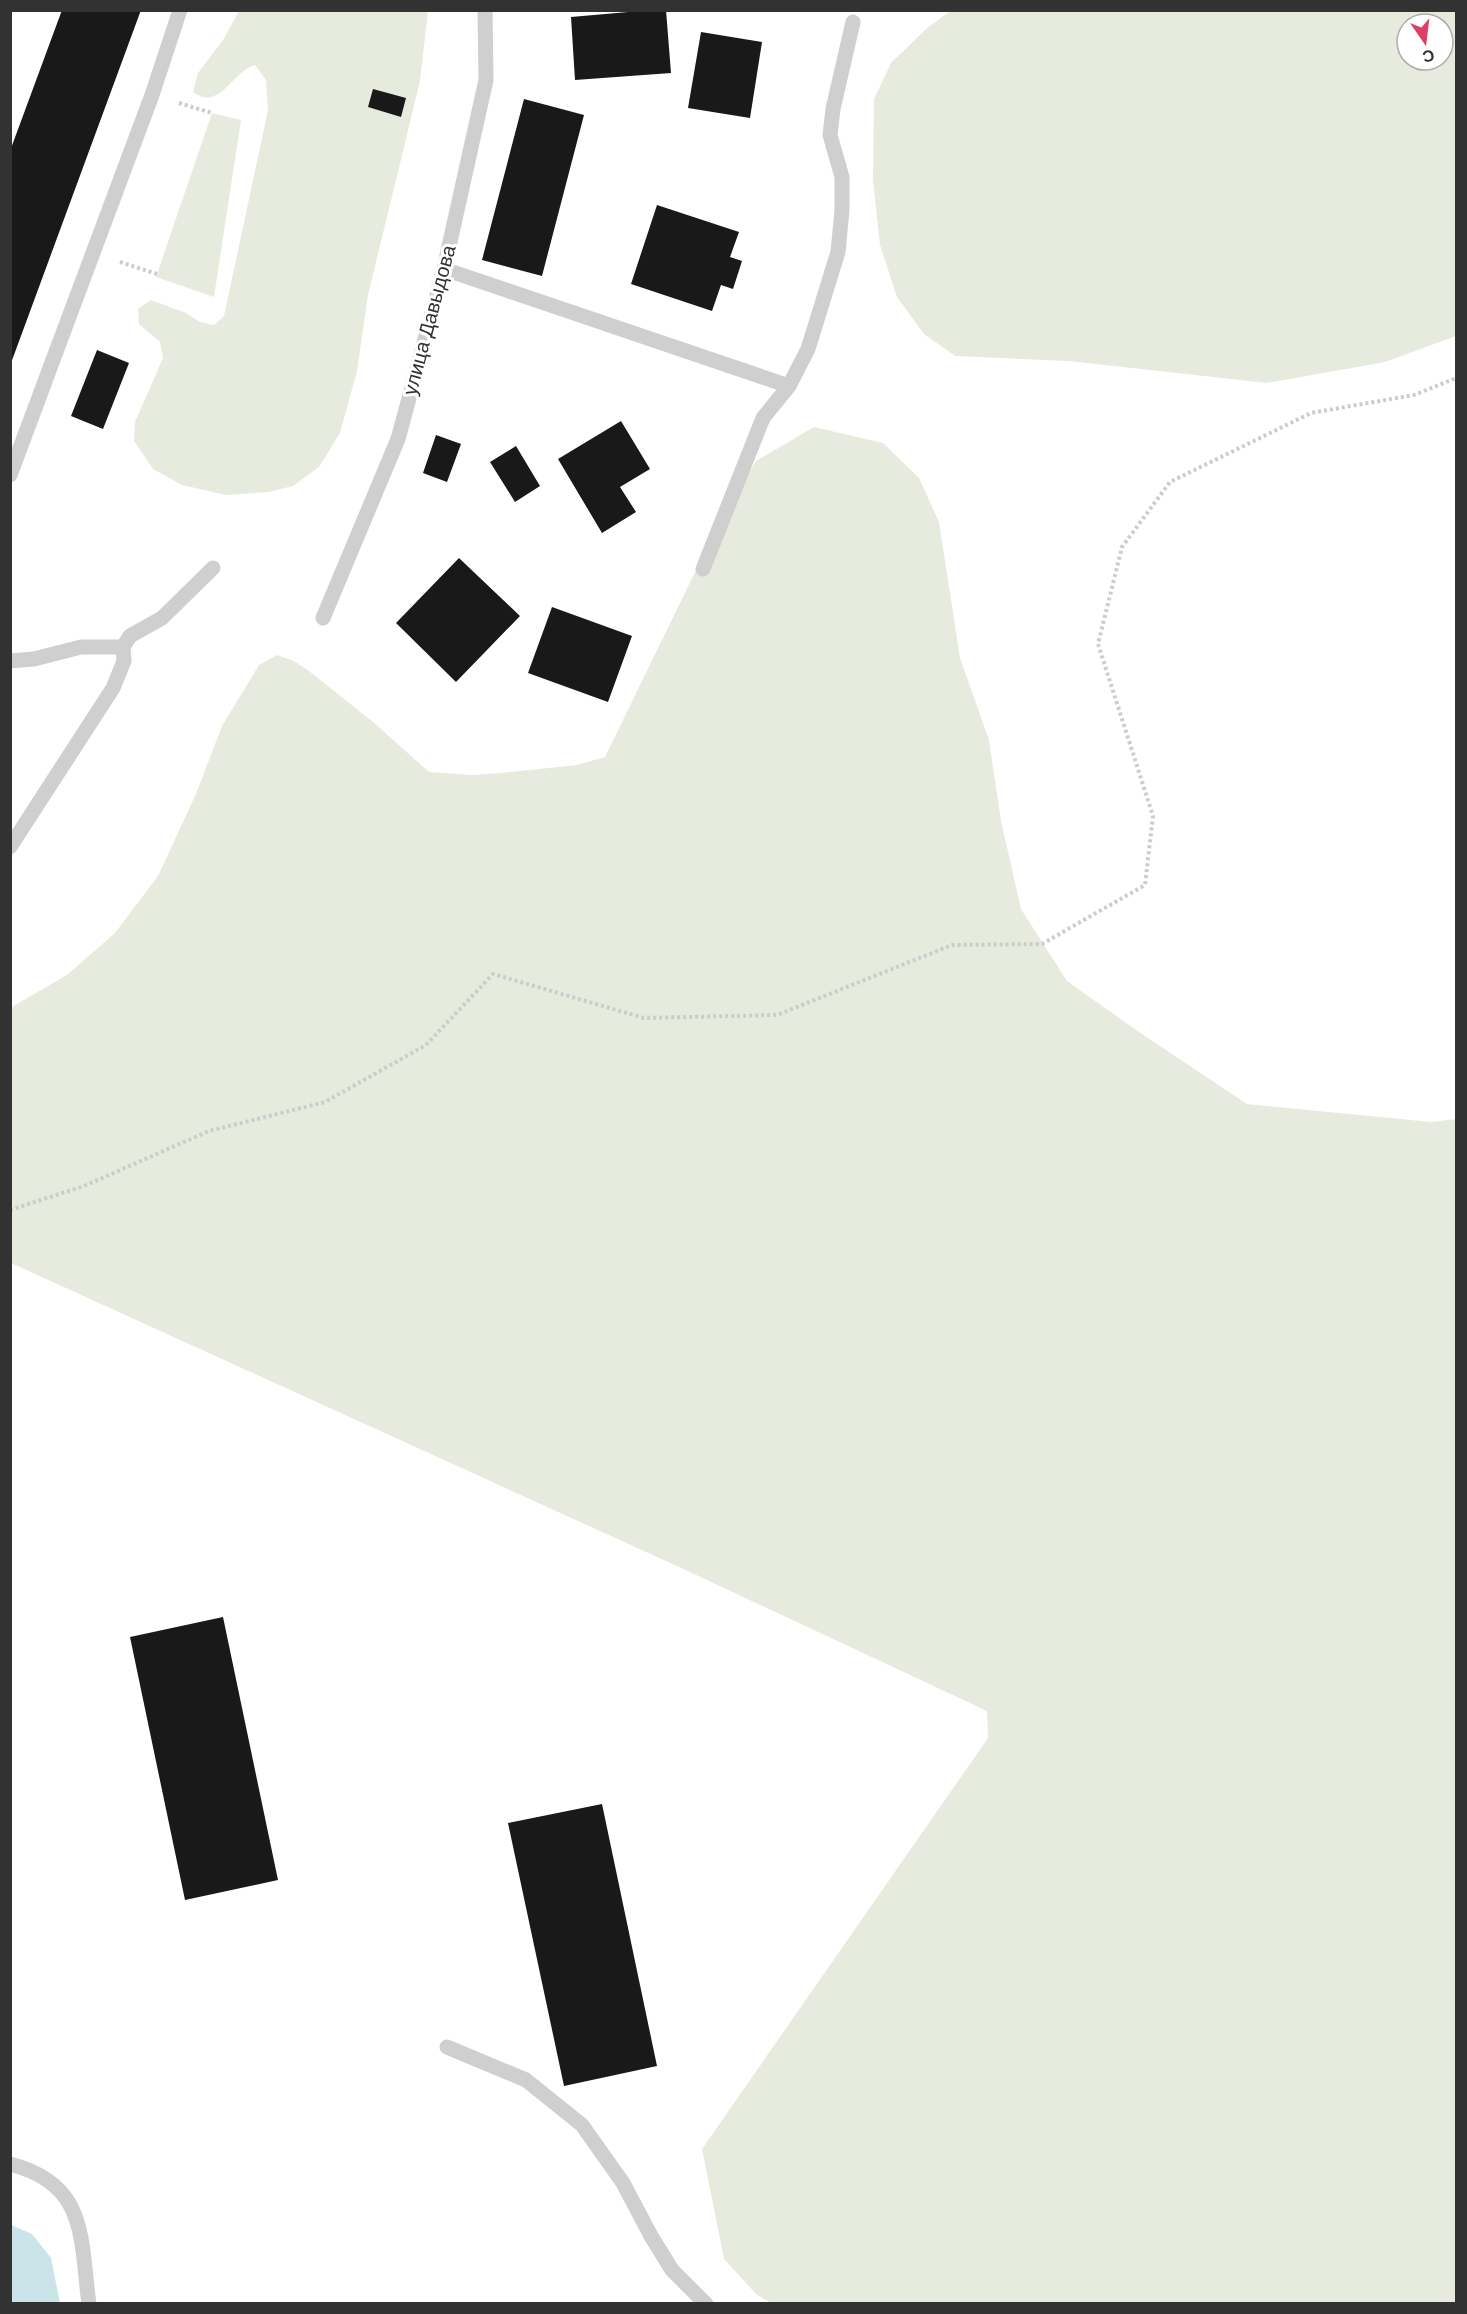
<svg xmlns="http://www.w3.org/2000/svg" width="1467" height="2314" font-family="Arial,sans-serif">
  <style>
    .green { fill: #e7ebde; fill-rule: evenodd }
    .water { fill: #cbe4ea }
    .building { fill: #191919 }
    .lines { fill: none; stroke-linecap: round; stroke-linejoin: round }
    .path { stroke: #ccc; stroke-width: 4; stroke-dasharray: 3 3; stroke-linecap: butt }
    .service { stroke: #cfcfcf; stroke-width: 15 }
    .labels { text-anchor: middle; stroke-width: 6; stroke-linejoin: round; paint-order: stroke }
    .street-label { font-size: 20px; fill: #323232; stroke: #fff }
  </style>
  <rect width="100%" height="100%" fill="#fff"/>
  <path class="green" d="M239,11H428L420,81L368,295L357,371L340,433L319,467L293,486L269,492L226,495L182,485L153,469L134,441L135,422L163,358L160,342L139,324L138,309L151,300L186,313L200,322L214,325L224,316L268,110L266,80L255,65C232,71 220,112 193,92L198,73L223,40Z
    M950,11H1456V336L1385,362L1267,383L1069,361L955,356L924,334L897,297L880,245L873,180L874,99L891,63L926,29ZM1407,24H1443V60H1407Z
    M212,113L241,120L214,297L156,277Z
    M814,427L883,443L919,478L939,522L960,658L989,740L1001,821L1021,909L1067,981L1139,1032L1247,1104L1431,1122L1456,1119V2303L773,2304L757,2295L724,2259L702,2149L988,1738L987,1711L679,1567L11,1263L10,1008L67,975L115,933L158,876L196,794L222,726L259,665L277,655L294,661L309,671L373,722L429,772L472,775L501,773L577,765L605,757L718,525L756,461Z"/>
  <path class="water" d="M11,2225L32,2234L51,2258L60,2303H11Z"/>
  <path class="building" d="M62,10H141L11,363L10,151Z
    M651,10H666L671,73L575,80L571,17Z
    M701,32L762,42L750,118L688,108Z
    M373,89L406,98L401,117L368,107Z
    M524,99L584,115L542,276L482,260Z
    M657,205L739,232L730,257L742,261L733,289L721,285L712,311L631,284Z
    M97,350L129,363L103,429L71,416Z
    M621,421L650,469L620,487L636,512L602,533L558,459Z
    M436,435L461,444L447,482L423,473Z
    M516,446L540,486L515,502L490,462Z
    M459,558L520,616L456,682L396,623Z
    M552,607L632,636L608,702L528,673Z
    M223,1617L278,1880L185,1900L130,1637Z
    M602,1804L657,2066L564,2086L508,1823Z"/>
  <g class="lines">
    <path class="path" d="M179,103L212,113
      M120,262L157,274
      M10,1210L84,1186L209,1131L325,1102L426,1045L493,974L644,1018L777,1015L952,945L1042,944L1145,885L1153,816L1098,644L1122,547L1170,482L1311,413L1414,395L1456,378"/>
    <path class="service" d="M444,269L789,386
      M10,475L152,95L180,10
      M703,569L763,418L789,386L808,349L838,252L842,210V177L830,135L833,109L853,22
      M323,618L398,439L444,269L486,80L485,10
      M10,661L34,659L81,647H123
      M10,847L113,688L124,661L123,647L130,636L162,618L213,568
      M447,2047L526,2080L582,2125L623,2183L651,2236L672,2270L706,2304
      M10,2164C88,2184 80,2238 89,2304"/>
  </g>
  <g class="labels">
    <g class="street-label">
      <text transform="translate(429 320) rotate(-75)" y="7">улица Давыдова</text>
    </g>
  </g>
  <rect width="1467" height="2314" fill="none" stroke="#323232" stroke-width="24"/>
  <g transform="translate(1425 42) rotate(166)"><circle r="28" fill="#ffffff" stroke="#adadad" stroke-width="1.5"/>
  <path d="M0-4.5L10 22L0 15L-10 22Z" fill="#e03d67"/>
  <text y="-9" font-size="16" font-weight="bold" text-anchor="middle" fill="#323232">С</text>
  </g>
</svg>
